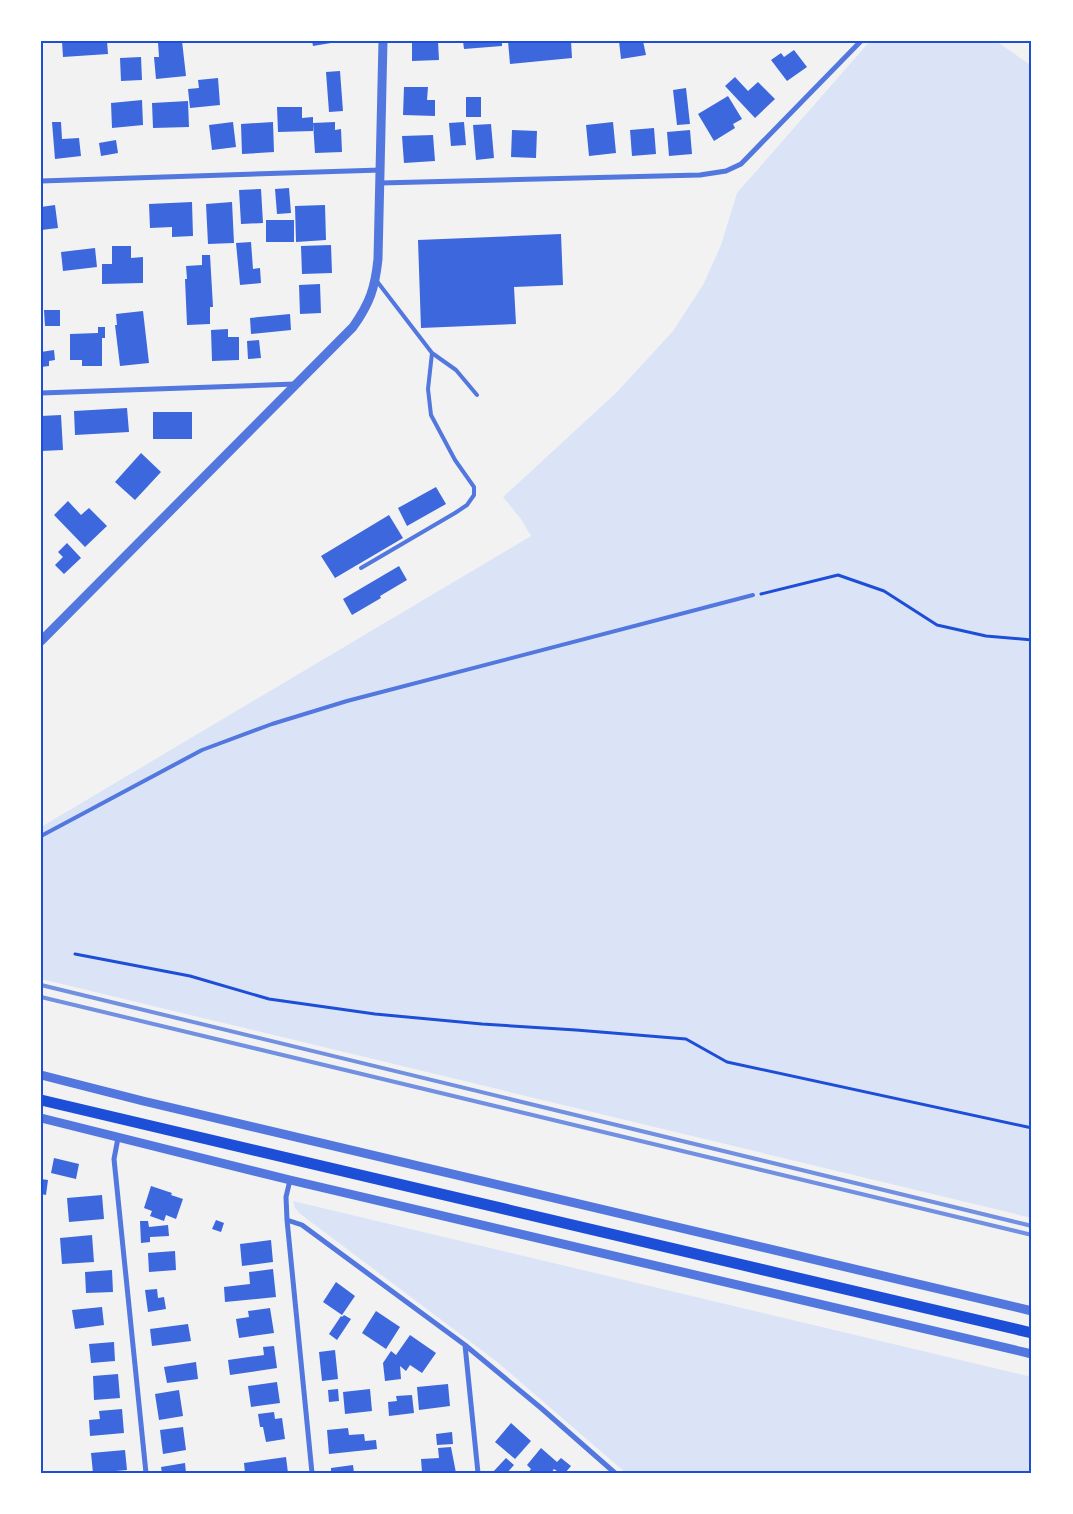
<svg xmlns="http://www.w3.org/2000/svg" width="1073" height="1514" font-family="Rubik,sans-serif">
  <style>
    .green { fill: #dbe4f7 }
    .building { fill: #3d67dc }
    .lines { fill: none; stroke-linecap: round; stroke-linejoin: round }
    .path { stroke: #1d4ed8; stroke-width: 3 }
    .service { stroke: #5277de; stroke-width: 4 }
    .minor { stroke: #5277de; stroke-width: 5 }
    .tertiary { stroke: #5277de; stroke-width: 9 }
    .primary { stroke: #1d4ed8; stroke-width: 11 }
    .rail { stroke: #7290e2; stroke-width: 4 }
    .neatline { fill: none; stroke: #1d4ed8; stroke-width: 2 }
  </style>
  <rect width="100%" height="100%" fill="#f2f2f2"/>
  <path class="green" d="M870,41H996L1032,66V1218L41,979V827L531,536L521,519L503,497L616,393L673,331L703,285L721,245L737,193Z
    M293,1201L1032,1377V1473H626L496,1361L299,1213L295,1208Z"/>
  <path class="building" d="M62,41H107L108,54L63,57Z
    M166,41H182L186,76L156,79L154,57H159L158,42Z
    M312,41H337V42L313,46Z
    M412,41H438L439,60L412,61Z
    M463,41H502V46L464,49Z
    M508,41H571L572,58L510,64Z
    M619,41H643L646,55L621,59Z
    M794,50L807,67L787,81L771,60L781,53L784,57Z
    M141,57L142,80L121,81L120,58Z
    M340,71L343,111L329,112L326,72Z
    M735,77L748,91L758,82L775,99L755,118L725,86Z
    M218,78L220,105L190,108L188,89L199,88L198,80Z
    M404,87H428L427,100H435V116L403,115Z
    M686,88L690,124L677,125L673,90Z
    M728,96L742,119L733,124L735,128L714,141L698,114Z
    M466,97H481V117H466Z
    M142,100L143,125L112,128L111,103Z
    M188,101L189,127L153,128L152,103Z
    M277,107H302V118L313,117V131L278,132Z
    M52,122H61L62,139L79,138L81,156L55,159Z
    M233,122L236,147L212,150L209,125Z
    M273,122L274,152L242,154L241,124Z
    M335,122V130L341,129L342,152L315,153L313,123Z
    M464,122L466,145L451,146L449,123Z
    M613,122L616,153L589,156L586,125Z
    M491,124L494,158L476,160L473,125Z
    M654,128L656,154L632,156L630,130Z
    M512,130L537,131L536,158L511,157Z
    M690,130L692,154L669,156L667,132Z
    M433,135L435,161L404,163L402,136Z
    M116,140L118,153L101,156L99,143Z
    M289,188L291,213L277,214L275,189Z
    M261,189L263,223L241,224L239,190Z
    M192,202L193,236L172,237V227L150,228L149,204Z
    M232,202L234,243L208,244L206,204Z
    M55,205L58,228L41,230V207Z
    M325,205L326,240L296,242L295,206Z
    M266,220H294V242H266Z
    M561,234L563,285L514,287L516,324L421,328L418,240Z
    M251,242L253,269L260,268L261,283L240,285L236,243Z
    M331,245L332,273L302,274L301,246Z
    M112,246H131V258L143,257V283L102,284V264H112Z
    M95,248L97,267L63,271L61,252Z
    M202,255H210L213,307H210V324L187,325L185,279H187L186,266L202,265Z
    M320,284L321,313L300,314L299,285Z
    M44,310H60V326H45Z
    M143,311L149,363L120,366L115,325H117L116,314Z
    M290,314L291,330L251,334L250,318Z
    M98,327H105V338H102V366H82V360H70V334L98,333Z
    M228,329V337H239V360L212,361L211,330Z
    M259,340L261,358L248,359L247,341Z
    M54,350L55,360L49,361V366L41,367V352Z
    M127,408L129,432L75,435L74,411Z
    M153,412H192V439H153Z
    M61,415L63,450L41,451V416Z
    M141,453L161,472L135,500L115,482Z
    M436,487L446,504L407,526L398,508Z
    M68,501L81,515L89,508L107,526L85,547L54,515Z
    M389,515L403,538L335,578L321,556Z
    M67,543L81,558L64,574L55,565L63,557L58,552Z
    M399,566L407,580L380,596L381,598L352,615L343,599Z
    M54,1158L79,1164L76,1179L51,1173Z
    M41,1179L48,1180L46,1195L41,1194Z
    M151,1186L172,1193L171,1195L183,1199L176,1219L166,1215L164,1221L150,1216L152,1211L144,1208Z
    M102,1195L104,1219L69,1222L67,1198Z
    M216,1220L224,1223L221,1232L212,1229Z
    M140,1221H148L149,1227L168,1225L169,1236L150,1237V1242L141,1243Z
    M92,1235L94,1262L62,1264L60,1238Z
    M271,1240L273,1262L242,1266L240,1244Z
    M175,1251L176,1270L149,1272L148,1253Z
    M273,1269L276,1297L225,1302L224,1287L250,1284L249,1272Z
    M112,1270L113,1292L86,1293L85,1272Z
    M336,1282L355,1296L342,1315L323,1302Z
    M157,1289L158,1298L164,1297L166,1309L148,1312L145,1290Z
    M102,1307L104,1325L75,1329L72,1310Z
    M270,1308L274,1333L239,1338L236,1319L249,1317L248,1311Z
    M376,1311L400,1327L386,1349L362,1333Z
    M344,1315L351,1319L337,1340L329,1334L341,1316L342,1317Z
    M188,1324L191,1341L152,1346L150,1329Z
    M410,1335L436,1353L422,1373L410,1365L406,1371L400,1366L401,1379L385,1381L383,1363L391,1351L396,1355Z
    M114,1342L115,1361L91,1363L89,1344Z
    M274,1346L277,1368L230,1375L228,1360L264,1355L263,1347Z
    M335,1350L338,1379L322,1381L319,1352Z
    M196,1362L198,1379L167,1383L164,1367Z
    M118,1374L120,1398L94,1400L93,1376Z
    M277,1382L280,1403L251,1407L248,1386Z
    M448,1384L450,1406L419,1410L417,1387Z
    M338,1389L339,1401L329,1402L328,1390Z
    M370,1389L372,1411L345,1414L343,1392Z
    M179,1390L183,1416L159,1420L155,1394Z
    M412,1395L414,1413L389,1416L388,1402L397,1401L396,1396Z
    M122,1409L124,1433L90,1436L89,1420L100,1419L99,1411Z
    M274,1412L275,1419L282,1418L285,1439L266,1442L263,1427H260L258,1414Z
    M511,1423L531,1441L515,1459L495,1442Z
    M183,1427L186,1450L163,1454L160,1430Z
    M348,1428L349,1435L364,1434L365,1441L376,1440L377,1449L329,1454L327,1430Z
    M452,1432L453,1444L437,1445L436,1434Z
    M451,1447L456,1473L422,1472L421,1459L439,1458L438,1448Z
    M541,1448L557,1462L561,1458L571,1466L565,1473H555L557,1471L554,1469L551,1473H528L531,1469L527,1465Z
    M125,1450L127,1470L93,1473L91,1453Z
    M286,1457L288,1473H245L244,1463Z
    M506,1458L514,1465L507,1473H492Z
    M185,1463L186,1473H162L161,1467Z
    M353,1465L354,1473H331V1468Z"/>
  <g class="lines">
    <path class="path" d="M761,594L838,575L884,591L937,625L986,636L1032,640
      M75,954L190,976L269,999L375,1014L482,1024L576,1030L686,1039L727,1062L1032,1128"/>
    <path class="service" d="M376,280L432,353L456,370L477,395
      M361,568L455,513L467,505L474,495V487L455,460L431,415L428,389L432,353
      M41,836L202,750L272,724L347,701L753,595"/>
    <path class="minor" d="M41,181L381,170
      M380,183L700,175L726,171L741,164L861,41
      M41,393L295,384
      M118,1138L114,1159L146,1473
      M290,1180L286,1197L287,1220L312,1473
      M287,1220L302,1225L465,1345L541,1408L615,1473
      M465,1345L478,1473"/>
    <path class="tertiary" d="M41,641L353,327C370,303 375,288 378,259L383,41
      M41,1075L143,1101L1032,1311
      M41,1118L290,1180L1032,1354"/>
    <path class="primary" d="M41,1100L1032,1333"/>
    <path class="rail" d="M41,985L1032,1226
      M41,997L1032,1235"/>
  </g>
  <rect width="1073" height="1514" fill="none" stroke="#ffffff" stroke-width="85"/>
  <rect x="42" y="42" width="988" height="1430" class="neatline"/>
</svg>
